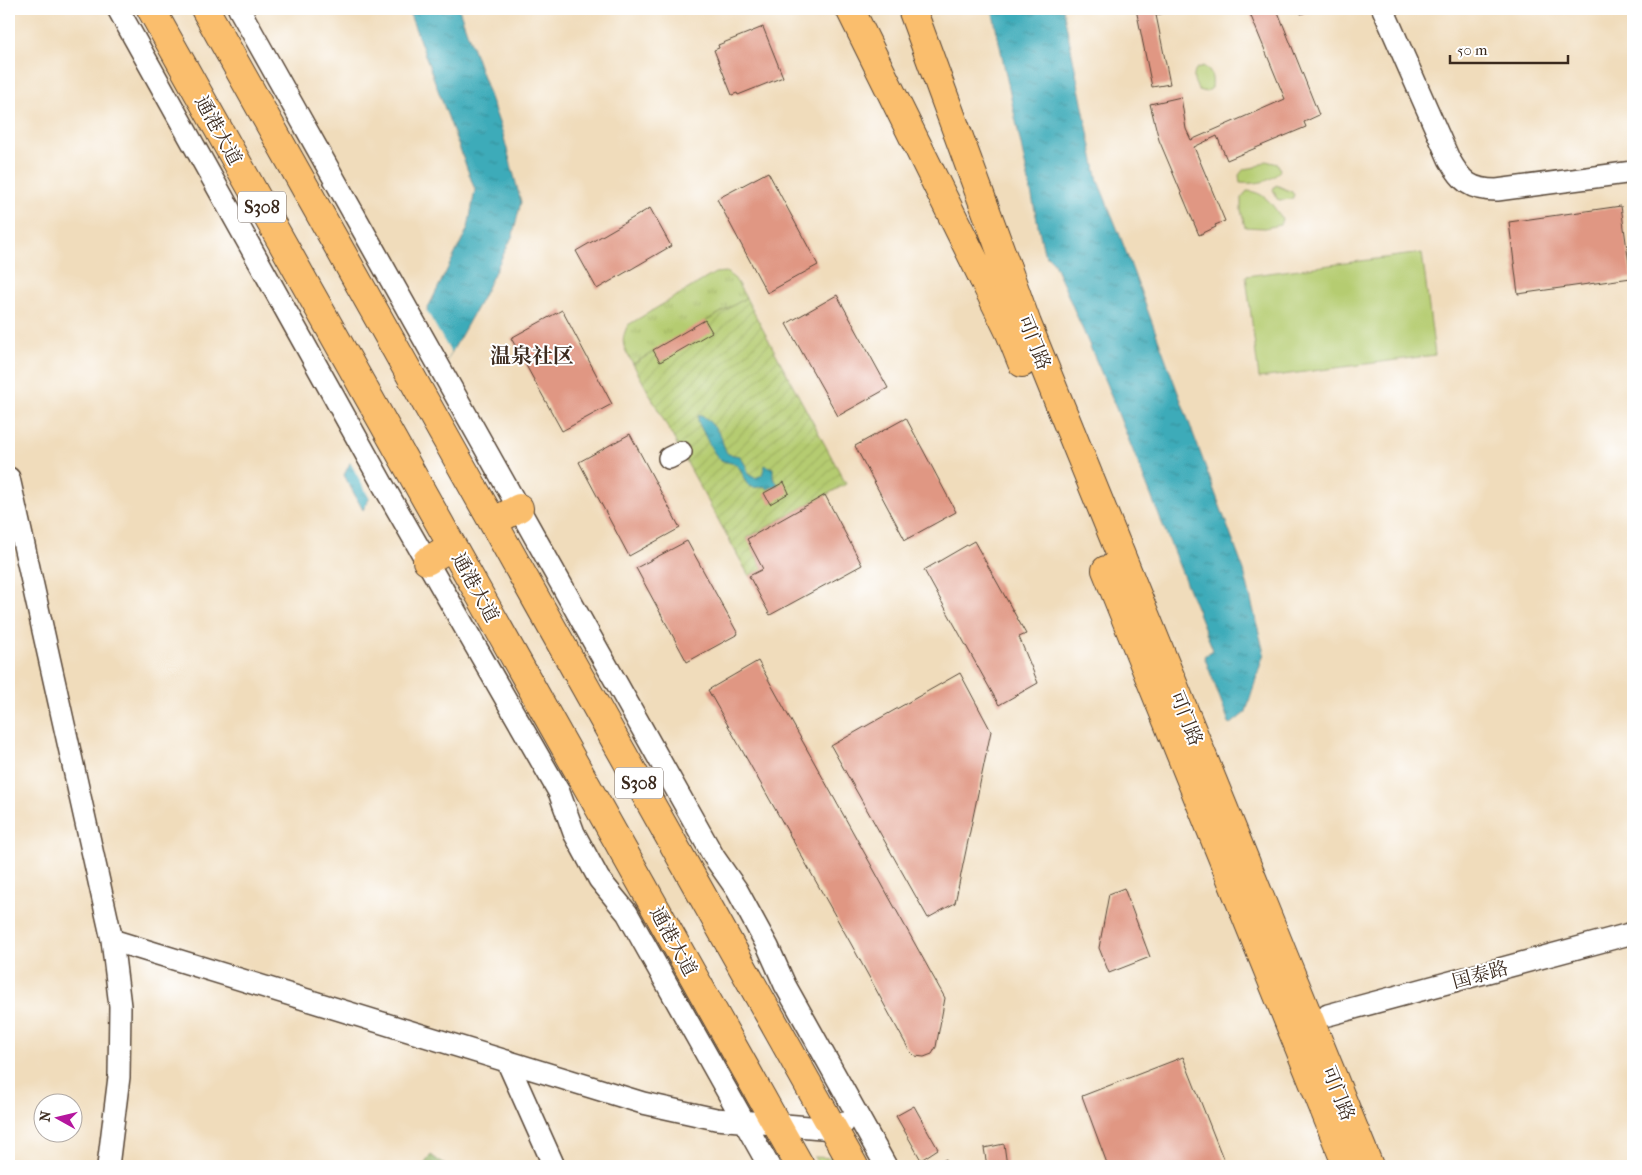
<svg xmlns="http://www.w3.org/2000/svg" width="1642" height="1175" font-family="'IM FELL French Canon','Noto Serif SC',serif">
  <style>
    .grass { fill: #b5cc71; stroke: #787b48 }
    .forest { fill: url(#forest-firs); stroke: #666d40 }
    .park { fill: url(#park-tufts); stroke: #787b48 }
    .garden { fill: url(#garden-furrows); stroke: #787b48 }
    .water { fill: url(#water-ripples); stroke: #3c6a6c }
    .pier { fill: #f0dcbb }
    .building { fill: #e09783 }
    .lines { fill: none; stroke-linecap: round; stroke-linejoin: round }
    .minor-casing { stroke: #564536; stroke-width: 24 }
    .major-casing { stroke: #564536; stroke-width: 30 }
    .highway-casing { stroke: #564536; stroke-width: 30 }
    .minor { stroke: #fff; stroke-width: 21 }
    .major { stroke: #fabe6d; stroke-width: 28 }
    .highway { stroke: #fabe6d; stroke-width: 28 }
    .labels { text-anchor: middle; stroke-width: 4; stroke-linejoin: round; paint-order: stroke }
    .shield { fill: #fff; stroke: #766a62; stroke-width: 1 }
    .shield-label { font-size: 18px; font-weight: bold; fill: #3b2a1e }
    .street-label { font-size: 19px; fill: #3b2a1e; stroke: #fff }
    .quarter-label { font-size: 21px; font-weight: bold; fill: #3b2a1e; stroke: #fff }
  </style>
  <defs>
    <pattern id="forest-firs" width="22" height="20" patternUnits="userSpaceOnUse" patternTransform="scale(1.25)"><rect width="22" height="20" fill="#90b063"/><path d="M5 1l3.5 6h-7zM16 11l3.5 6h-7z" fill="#778f51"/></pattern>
    <pattern id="park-tufts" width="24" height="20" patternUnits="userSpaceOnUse" patternTransform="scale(1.25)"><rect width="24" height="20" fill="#b5cc71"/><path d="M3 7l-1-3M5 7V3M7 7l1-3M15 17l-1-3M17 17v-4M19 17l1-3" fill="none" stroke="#9daf61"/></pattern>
    <pattern id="garden-furrows" width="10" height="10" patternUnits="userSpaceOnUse" patternTransform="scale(1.25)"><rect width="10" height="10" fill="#b5cc71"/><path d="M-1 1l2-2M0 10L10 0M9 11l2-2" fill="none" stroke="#9daf61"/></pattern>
    <pattern id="water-ripples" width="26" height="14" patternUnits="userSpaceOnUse" patternTransform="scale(1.25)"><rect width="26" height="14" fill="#3cabb9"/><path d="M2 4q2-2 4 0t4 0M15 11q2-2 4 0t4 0" fill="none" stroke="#348b96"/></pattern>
  </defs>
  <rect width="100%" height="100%" fill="#fff"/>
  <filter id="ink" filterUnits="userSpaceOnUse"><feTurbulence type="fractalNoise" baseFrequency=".02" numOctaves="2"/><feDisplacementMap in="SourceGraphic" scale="10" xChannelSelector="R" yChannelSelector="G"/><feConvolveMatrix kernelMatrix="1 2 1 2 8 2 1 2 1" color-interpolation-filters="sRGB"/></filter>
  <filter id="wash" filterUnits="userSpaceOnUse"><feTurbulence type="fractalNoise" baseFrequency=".0096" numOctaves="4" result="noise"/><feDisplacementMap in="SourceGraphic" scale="20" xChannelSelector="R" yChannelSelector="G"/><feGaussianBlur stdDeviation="1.12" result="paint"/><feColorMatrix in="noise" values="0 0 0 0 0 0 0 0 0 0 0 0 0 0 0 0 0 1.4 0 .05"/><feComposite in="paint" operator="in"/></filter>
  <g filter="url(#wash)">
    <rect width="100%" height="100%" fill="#f0dcbb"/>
    <path class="grass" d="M1203,66C1212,71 1213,78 1212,88L1206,92L1199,90C1194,83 1192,78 1196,69Z
      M1266,161L1278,164L1280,170C1272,183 1254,184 1240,183L1239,175L1244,169L1256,167Z
      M1276,185L1292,192L1294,195L1292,199L1280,200L1277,199L1273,189Z
      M1247,191C1265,192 1272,204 1282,219L1280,225L1265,228L1245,227L1241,210V198Z
      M1422,253L1435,355L1259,378L1246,276Z
      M814,1157L835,1158L839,1166H819Z"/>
    <path class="forest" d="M431,1155L446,1166H423Z"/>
    <path class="park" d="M726,272L735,279L746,298L633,364C624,348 619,343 628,325L715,273Z"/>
    <path class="garden" d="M746,298L846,484L747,538L763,569L749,576L633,364Z"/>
    <path class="water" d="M408,9H459L503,134L521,202L513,235L481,300L363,510L344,475L468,228L475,190Z
      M992,9H1063L1098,181L1119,233L1244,571L1264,653L1246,712L1230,725L1204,656L1213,650L1107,386L1054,263L1044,253Z
      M702,415C709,421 715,427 720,435C723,441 723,448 728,454L740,456L746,466L748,474L755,478L762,475L765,465L773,468V478L778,484L768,489L764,486C740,493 747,472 736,465C732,462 726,463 721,460C712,454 704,432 698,422V416Z"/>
    <path class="pier" d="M425,308L451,353L418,418L371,501L349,460Z"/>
    <g id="blocks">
      <path class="building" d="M1136,9H1173L1174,11L1156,15L1170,84L1152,87Z
        M1248,9H1284L1278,12L1319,115L1304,122L1306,127L1227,160L1217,136L1194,147L1225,221L1215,225L1216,227L1199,235L1159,140L1150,104L1181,97L1186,129L1191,140L1285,99Z
        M1298,9H1314L1301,14Z
        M763,27L783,77L738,95L737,93L732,95L714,50L719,48L718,45Z
        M768,172L818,265L767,293L717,199Z
        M1621,206L1631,278L1518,294L1509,222Z
        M650,208L671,246L597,289L576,251Z
        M837,295L888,388L838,416L786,324Z
        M562,310L612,404L562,431L511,338Z
        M705,320L712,332L660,362L653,350Z
        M906,418L956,512L905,540L855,446Z
        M630,434L680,528L629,556L579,462Z
        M784,482L789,493L770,504L764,493Z
        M825,495L862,565L770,615L749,576L763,569L747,539Z
        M687,541L738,634L687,662L636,568Z
        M974,541L1026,634L1019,637L1038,683L999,705L924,570Z
        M758,661L945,998L936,1047L932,1054L924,1057L915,1056L909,1050L850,942L708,690Z
        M960,673L991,731L955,903L928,918L831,746Z
        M1124,888L1150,957L1109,973L1099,948L1109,894Z
        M1183,1057L1226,1166H1108L1082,1096Z
        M914,1106L938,1149L921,1160L896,1116Z
        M1004,1144L1007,1166H987L984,1148Z
        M946,1159L950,1166H932Z"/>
    </g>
  </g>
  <g filter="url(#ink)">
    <use href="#blocks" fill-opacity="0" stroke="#564536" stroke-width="1"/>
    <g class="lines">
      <g class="minor-casing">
        <path id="minor" d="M118,9L383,485L559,792L574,833L599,879L627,913L769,1166
          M239,9L714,857L737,890L768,947L785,985L886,1166
          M1383,9L1449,159C1462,182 1470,190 1497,190L1633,172
          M669,458L681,452
          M9,478L112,940L120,1006L119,1077L108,1166
          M112,940L643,1103L716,1119L833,1129L844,1123
          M1328,1015L1633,933
          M507,1061L554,1166"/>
      </g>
      <g class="major-casing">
        <path id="major" d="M151,9L800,1166
          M205,9L854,1166
          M1007,268L1027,324L1369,1166
          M983,278L1010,333L1022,363
          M493,522L519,508
          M427,561L452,546
          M1106,570L1347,1166"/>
      </g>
      <g class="highway-casing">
        <path id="highway" d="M850,9L983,278L1007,268L912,9"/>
      </g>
      <use href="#minor" class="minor"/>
      <use href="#major" class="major"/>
      <use href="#highway" class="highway"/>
    </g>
  </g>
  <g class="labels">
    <g class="shield">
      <rect x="238" y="191.5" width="48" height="31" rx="4"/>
      <rect x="615" y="767.5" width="48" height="31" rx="4"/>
    </g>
    <g class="shield-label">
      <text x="262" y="213">S308</text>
      <text x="639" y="789">S308</text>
    </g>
    <g class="street-label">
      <text transform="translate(219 130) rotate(61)" y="7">通港大道</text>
      <text transform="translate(1035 342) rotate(68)" y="7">可门路</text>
      <text transform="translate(476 587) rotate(61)" y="7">通港大道</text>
      <text transform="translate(1187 718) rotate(68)" y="7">可门路</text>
      <text transform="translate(674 941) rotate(61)" y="7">通港大道</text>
      <text transform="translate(1480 974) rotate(-15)" y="7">国泰路</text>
      <text transform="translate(1339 1093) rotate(68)" y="7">可门路</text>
    </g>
    <g class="quarter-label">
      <text x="532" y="363">温泉社区</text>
    </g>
  </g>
  <rect width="1642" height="1175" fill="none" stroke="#fff" stroke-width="30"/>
  <g transform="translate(58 1118) rotate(278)"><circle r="24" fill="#ffffff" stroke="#b1aaa5"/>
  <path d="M0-4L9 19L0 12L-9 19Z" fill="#b5179e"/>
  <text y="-8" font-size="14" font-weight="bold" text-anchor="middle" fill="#3b2a1e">N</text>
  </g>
  <path d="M1450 55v8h118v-8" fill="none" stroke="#3b2a1e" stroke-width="2.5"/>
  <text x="1457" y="55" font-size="15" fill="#3b2a1e" stroke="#ffffff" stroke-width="4" paint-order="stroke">50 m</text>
</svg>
